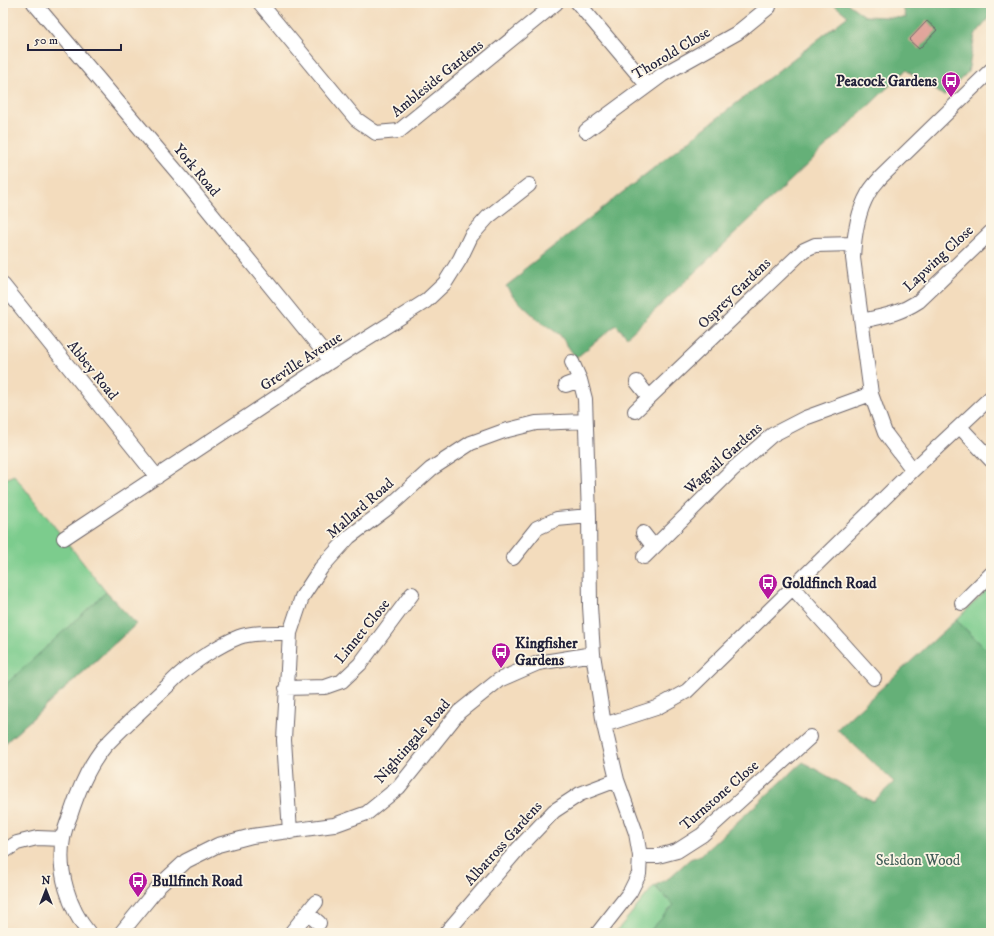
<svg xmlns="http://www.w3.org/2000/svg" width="994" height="936" font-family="'IM FELL DW Pica',serif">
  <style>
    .green { fill: #7ccc8d; stroke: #4f7764 }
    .forest { fill: #65b078; stroke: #44695a }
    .building { fill: #e1a59b }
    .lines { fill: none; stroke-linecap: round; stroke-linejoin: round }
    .minor-casing { stroke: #6b6368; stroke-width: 16 }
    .minor { stroke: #fff; stroke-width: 14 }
    .labels { text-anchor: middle; stroke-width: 3.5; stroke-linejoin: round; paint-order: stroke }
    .street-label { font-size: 15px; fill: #22223b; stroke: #fcf5e5 }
    .poi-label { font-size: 15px; font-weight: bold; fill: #22223b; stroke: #fcf5e5; text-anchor: start }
    .park-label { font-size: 15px; fill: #425e58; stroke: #fcf5e5 }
  </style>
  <rect width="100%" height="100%" fill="#fcf5e5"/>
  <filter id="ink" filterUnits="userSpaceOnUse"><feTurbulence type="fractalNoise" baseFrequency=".025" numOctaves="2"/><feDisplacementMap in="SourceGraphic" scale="8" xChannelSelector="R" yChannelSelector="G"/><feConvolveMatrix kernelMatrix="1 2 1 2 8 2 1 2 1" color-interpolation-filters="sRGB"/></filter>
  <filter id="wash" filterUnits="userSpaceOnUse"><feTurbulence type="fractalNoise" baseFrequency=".012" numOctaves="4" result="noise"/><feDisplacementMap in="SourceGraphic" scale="16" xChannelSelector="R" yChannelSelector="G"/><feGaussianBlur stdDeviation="0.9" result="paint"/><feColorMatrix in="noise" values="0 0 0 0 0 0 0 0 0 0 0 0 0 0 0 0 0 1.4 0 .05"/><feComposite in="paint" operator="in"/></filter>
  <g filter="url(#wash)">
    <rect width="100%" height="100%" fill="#f3dcbd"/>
    <path class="green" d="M14,475L106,592L136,624L3,745V480Z
      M991,586V654L956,620Z
      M654,886L674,905L648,933H615Z"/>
    <path class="forest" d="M832,3H847L865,16L906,18L902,3H991V16L975,35L968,72L944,96L906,70L627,337L616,325L576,358L560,335L536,318L514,297L506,286L523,273L522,271L848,16Z
      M106,592L136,624L3,745V687Z
      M956,620L991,654V933H648L674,905L654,886L669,878L690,859L701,855L803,762L873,802L894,782L837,729Z"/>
    <g id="blocks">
      <path class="building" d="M927,21L937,30L919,49L909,40Z"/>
    </g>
  </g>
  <g filter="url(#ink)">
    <use href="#blocks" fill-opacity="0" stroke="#6b6368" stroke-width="1"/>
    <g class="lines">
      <g class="minor-casing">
        <path id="minor" d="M34,3L183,179L331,361
          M260,3L356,119L376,133L399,131L556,3
          M578,3L647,85
          M586,131L662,75L737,33L769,7L766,3
          M3,285L157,477
          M862,321C884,316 899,314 919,301L991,232
          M572,362L580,380L585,399L589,516L590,606L593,654L604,725L617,780L636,833L640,856L639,874L630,892L598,933
          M637,382L649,397
          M566,385L580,380
          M635,411L804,250L815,245L854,244
          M960,427L991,460
          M913,470L885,433L871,394L853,258C854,237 857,213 868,194C871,188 877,182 881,177L991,70
          M643,533L654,547
          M64,538L331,361L426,301L445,283L460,259L471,236L488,217L529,185
          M644,557L732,470L772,435L805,418L871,394
          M513,558L537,528L557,519L589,516
          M792,587L874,678
          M962,603L991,574
          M286,688L325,687L342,681L360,664L412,594
          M604,725L656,708L687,691L913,470L991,397
          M290,832L284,740L290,633L302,597L321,568L349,537L389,507L431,469L471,443L504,431L536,423L585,421
          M3,852L17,843L37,838L63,839
          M640,856H658L677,851L702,835L810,737
          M307,913L319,923
          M89,933C69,909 57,870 63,839C64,831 67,823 70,816C78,791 88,766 105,746C123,727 143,709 162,691C168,686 173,680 180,674C195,661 219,645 239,637C252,632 275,633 290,633
          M121,933L160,885L186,861L218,845L252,836L334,825L367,813L399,787L459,712L499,680L538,663L593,654
          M291,933L316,902
          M446,933L518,849L554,811L580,794L617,780"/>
      </g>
      <use href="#minor" class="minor"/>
    </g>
  </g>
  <defs>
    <g id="bus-pin" transform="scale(1)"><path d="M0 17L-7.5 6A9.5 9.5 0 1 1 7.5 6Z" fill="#b5179e" stroke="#fcf5e5"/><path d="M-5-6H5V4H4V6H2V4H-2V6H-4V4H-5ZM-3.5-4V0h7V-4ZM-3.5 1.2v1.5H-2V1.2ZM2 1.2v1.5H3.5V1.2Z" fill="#fff"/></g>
  </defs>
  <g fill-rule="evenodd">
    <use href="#bus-pin" x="951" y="81"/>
    <use href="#bus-pin" x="768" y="583"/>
    <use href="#bus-pin" x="501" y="652"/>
    <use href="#bus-pin" x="138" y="881"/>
  </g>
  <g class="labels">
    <g class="street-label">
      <text transform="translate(671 53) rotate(-31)" y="5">Thorold Close</text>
      <text transform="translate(437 78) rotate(-39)" y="5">Ambleside Gardens</text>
      <text transform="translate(197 170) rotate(50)" y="5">York Road</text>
      <text transform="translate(938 258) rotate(-43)" y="5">Lapwing Close</text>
      <text transform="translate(734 293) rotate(-44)" y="5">Osprey Gardens</text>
      <text transform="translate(301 361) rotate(-33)" y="5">Greville Avenue</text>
      <text transform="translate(93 370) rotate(51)" y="5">Abbey Road</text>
      <text transform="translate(723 458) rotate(-42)" y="5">Wagtail Gardens</text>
      <text transform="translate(360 508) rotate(-41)" y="5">Mallard Road</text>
      <text transform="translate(362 631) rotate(-51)" y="5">Linnet Close</text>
      <text transform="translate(412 741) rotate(-49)" y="5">Nightingale Road</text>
      <text transform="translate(719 795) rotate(-41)" y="5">Turnstone Close</text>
      <text transform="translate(503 843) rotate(-48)" y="5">Albatross Gardens</text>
    </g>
    <g class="poi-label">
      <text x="937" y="86" text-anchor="end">Peacock Gardens</text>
      <text x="782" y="588">Goldfinch Road</text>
      <text x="515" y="648">Kingfisher<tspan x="515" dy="17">Gardens</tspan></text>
      <text x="152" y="886">Bullfinch Road</text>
    </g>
    <g class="park-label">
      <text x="918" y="865">Selsdon Wood</text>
    </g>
  </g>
  <rect width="994" height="936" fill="none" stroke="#fcf5e5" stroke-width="16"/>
  <g transform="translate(46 890)" stroke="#fcf5e5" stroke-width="3" paint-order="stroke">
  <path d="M0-3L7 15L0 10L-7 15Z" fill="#22223b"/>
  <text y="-6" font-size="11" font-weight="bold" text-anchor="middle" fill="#22223b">N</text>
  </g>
  <path d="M28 44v6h93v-6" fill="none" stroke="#22223b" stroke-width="2"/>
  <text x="34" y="44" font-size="12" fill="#22223b" stroke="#fcf5e5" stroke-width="3" paint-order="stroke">50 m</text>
</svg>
